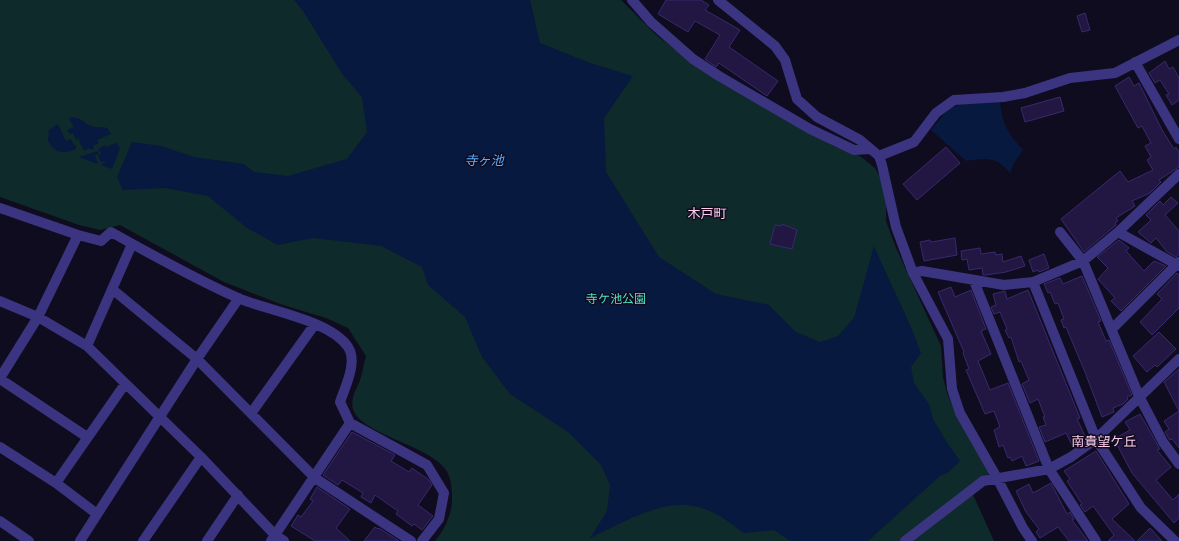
<svg xmlns="http://www.w3.org/2000/svg" width="1179" height="541" font-family="Quicksand,'Noto Sans JP',sans-serif">
  <style>
    .green { fill: #0f2a2a }
    .water { fill: #07193e }
    .building { fill: #211742; stroke: #39296e }
    .lines { fill: none; stroke-linecap: round; stroke-linejoin: round }
    .minor { stroke: #3b3581; stroke-width: 10 }
    .labels { text-anchor: middle; stroke-width: 3; stroke-linejoin: round; paint-order: stroke }
    .park-label { font-size: 12px; fill: #54e2c4; stroke: #100c20 }
    .water-label { font-size: 13px; font-style: italic; fill: #59adff; stroke: #100c20 }
    .neighbourhood-label { font-size: 13px; fill: #ffcdeb; stroke: #100c20 }
  </style>
  <rect width="100%" height="100%" fill="#100c20"/>
  <path class="green" d="M0,0H621L655,34L682,55L816,136L833,146L860,156L875,168L882,181L886,197V221L896,248L941,346L943,377L947,393L954,409L990,473L970,488L994,541H435C445,529 453,512 452,497C452,487 451,478 446,470C429,445 360,434 353,409C350,396 358,388 361,377C363,370 364,363 366,356L348,328L326,318L283,305L224,282L120,225L100,230L79,225L0,197Z"/>
  <path class="water" d="M294,0H530L540,43L590,63L633,76L604,118L606,172L659,257L716,294L769,305L796,332L820,342L838,336L854,318L874,246C889,282 908,316 921,353L911,367L914,383L929,404L933,419L946,441L960,461L949,472L940,476L868,541H790L774,530L744,533C735,527 726,519 716,514C674,490 629,520 590,538L607,511L610,485L601,465L568,432L510,394L482,357L465,317L428,285L422,267L381,246L313,238L278,245L247,228L208,196L165,188L123,190L117,177L132,142L161,146L194,157L244,164L254,172L288,176L347,159L367,132L362,97L343,75L303,11Z
    M1000,102C1003,126 1008,133 1023,150L1014,163L1010,173C996,156 987,158 966,161L931,130L949,108L963,104Z
    M72,117C84,118 86,126 95,127C99,128 104,126 108,129C109,130 110,133 111,134L97,140L99,143L93,146L94,149L91,150L90,148L84,151L79,141V138L76,140L73,133L70,134L67,130L74,127L69,119Z
    M58,124L66,141L71,139L74,145H76V149C63,155 55,153 48,141L49,130Z
    M116,143L120,148L112,169L101,165L105,162L104,161L101,162L98,156L101,154L98,149L105,145L106,147Z
    M97,151L99,154L95,155L98,164L79,157Z"/>
  <path class="building" d="M666,0H701L709,5L705,10L740,30L729,47L778,81L767,96L719,63L716,67L705,59L720,35L695,21L688,32L658,14Z
    M1085,13L1090,30L1082,32L1077,16Z
    M1165,61L1169,69L1173,67L1179,78V100L1172,105L1166,95L1169,94L1160,80L1155,83L1149,73Z
    M1129,77L1134,86L1139,83L1162,130L1174,149L1176,147L1179,152V167L1159,180L1161,182L1150,193L1132,201L1135,206L1116,218L1118,221L1115,223L1116,225L1084,252L1061,219L1120,171L1128,182L1153,170L1147,160L1151,157L1145,146L1151,143L1142,126L1138,128L1115,86Z
    M1060,97L1064,111L1025,122L1021,108Z
    M946,147L960,163L917,200L903,184Z
    M1171,197L1178,203L1165,215L1179,231V254L1176,257L1167,252L1156,238L1151,243L1138,232L1151,220L1146,215L1160,201L1163,205Z
    M782,224L797,230L792,249L770,244L775,225L782,226Z
    M955,238L957,255L924,261L920,242L930,240L931,242Z
    M1119,240L1129,248L1126,251L1144,271L1154,261L1166,266L1121,311L1111,301L1115,298L1098,279L1108,268L1097,257Z
    M980,248L981,254L995,252L996,255L1002,254L1003,262L1021,256L1025,266L1006,272L986,275H983L982,268L969,270L967,259L962,260L961,251Z
    M1044,254L1049,268L1039,272L1038,270L1033,272L1029,260Z
    M1177,273L1179,275V308L1152,335L1140,322L1162,299L1157,294Z
    M1082,276L1101,321L1098,322L1106,341L1109,340L1132,395L1127,397L1128,399L1123,404L1113,408L1114,412L1102,417L1085,372L1066,327L1064,328L1061,320L1064,319L1058,303L1055,304L1050,292L1048,293L1044,284L1060,278L1063,284Z
    M951,287L955,297L971,290L986,329L981,331L991,354L978,361L990,390L1008,383L1039,461L1026,466L1022,456L1012,461L1010,457L1008,458L1003,445L999,447L994,430L1000,427L994,411L985,414L966,370L969,369L963,353L964,352L938,292Z
    M1028,290L1080,418L1077,419L1086,438L1072,445L1066,433L1045,442L1039,427L1046,425L1043,417H1045L1038,399L1030,403L1022,384L1029,380L1021,361L1019,362L1011,337L1009,338L1005,330L1007,329L1000,312L994,314L991,307L996,305L993,294L1005,291L1007,299Z
    M1159,332L1176,349L1157,367L1155,365L1147,372L1133,356Z
    M1179,369V411L1164,382Z
    M1179,411V448L1172,439L1170,440L1169,439L1165,432L1169,429L1164,421Z
    M1140,414L1160,449L1157,450L1171,467L1156,480L1173,500L1179,494V518L1174,523L1132,473L1114,439L1130,430L1125,422Z
    M352,432L395,455L391,461L409,472L412,468L429,480L432,485L418,505L433,516L422,530L414,524L412,526L396,514L398,511L375,495L371,503L361,497L363,493L342,480L338,485L323,475Z
    M1096,451L1129,504L1112,519L1135,541H1108L1114,535L1093,506L1085,512L1080,505L1082,504L1067,481L1070,479L1064,471Z
    M1051,483L1067,514L1070,512L1074,519L1072,520L1088,541H1069L1058,527L1040,538L1036,532L1039,529L1026,512L1016,491L1029,484L1033,493Z
    M317,487L350,509L336,528L350,541H315L291,526L298,515L301,517L313,501L310,499Z
    M375,527L378,529L379,528L399,541H364Z
    M1150,528L1162,541H1137Z"/>
  <g class="lines">
    <path class="minor" d="M632,0L651,22L693,59L719,76L810,129L854,150L870,149
      M718,0L775,46L785,60L797,99L817,117L860,140L879,156L882,165L896,227L913,273L948,339L952,389L960,413L997,478L1023,528L1032,541
      M1135,62L1179,139
      M879,156L914,142L936,113L954,100L1003,97L1025,93L1070,78L1115,73L1179,40
      M0,208L78,235L101,241L111,232C152,255 195,279 238,298C268,311 330,320 348,347C358,362 345,387 340,402L350,423L427,465L444,493L439,519L422,541
      M1060,232L1083,261L1139,396L1163,442L1179,464
      M1118,232L1179,266
      M913,273L922,271L1004,285L1033,282L1083,261L1118,232L1179,174
      M974,281L1049,469L1096,541
      M1033,282L1096,439L1141,508L1175,541
      M112,289L197,359L315,478L411,541
      M0,301L38,317L87,346L201,457L275,535L284,541
      M1112,329L1179,262
      M87,346L132,244
      M0,378L38,317L78,235
      M0,379L87,437
      M252,412L315,324
      M0,447L56,483L97,514
      M56,483L125,384
      M0,521L29,541
      M80,541L197,359L239,298
      M143,541L201,457
      M207,541L238,495
      M271,541L350,423
      M905,541L983,481L1049,469L1071,457L1096,439L1179,359"/>
  </g>
  <g class="labels">
    <g class="park-label">
      <text x="616" y="303">寺ケ池公園</text>
    </g>
    <g class="water-label">
      <text x="484" y="165">寺ヶ池</text>
    </g>
    <g class="neighbourhood-label">
      <text x="707" y="218">木戸町</text>
      <text x="1104" y="446">南貴望ケ丘</text>
    </g>
  </g>
</svg>
